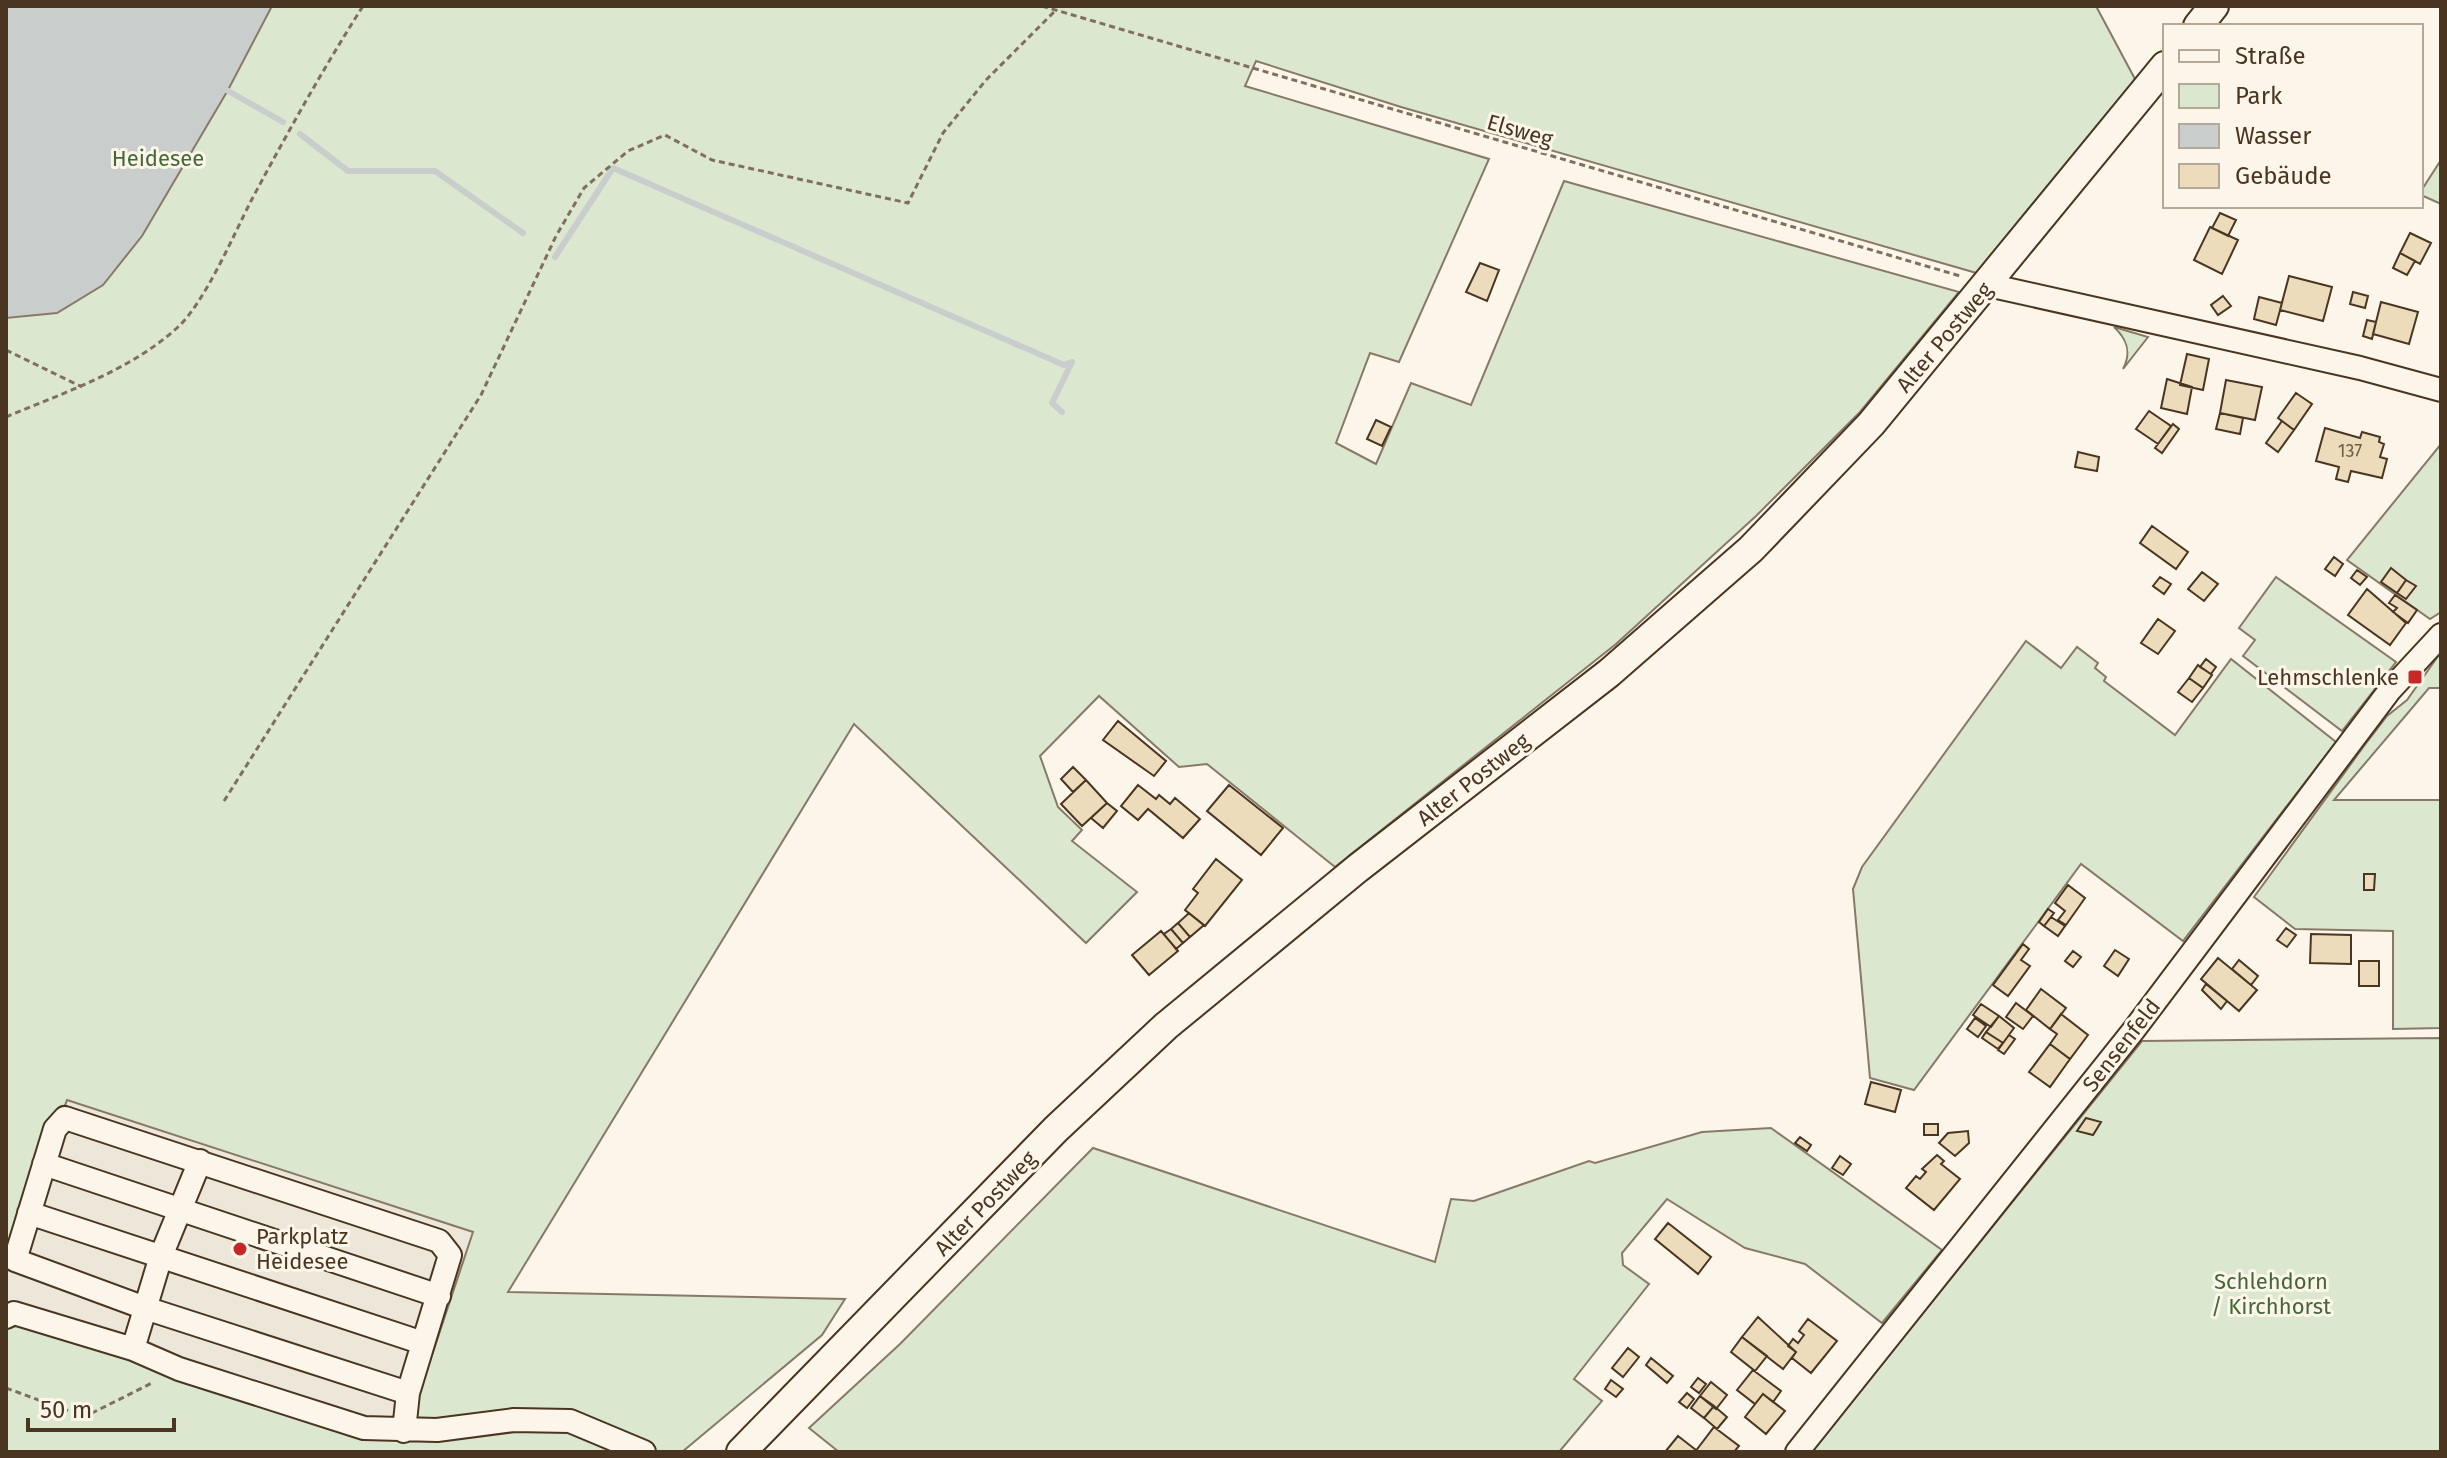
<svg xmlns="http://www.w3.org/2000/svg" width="2447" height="1458" font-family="'Fira Sans',sans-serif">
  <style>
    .green { fill: #dce7d0; stroke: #887966; stroke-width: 2 }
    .parking { fill: #ede7d9; stroke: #887966; stroke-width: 2 }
    .water { fill: #c9cecd; stroke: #887966; stroke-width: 2 }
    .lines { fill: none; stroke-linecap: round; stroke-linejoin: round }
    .stream { stroke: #c9cecd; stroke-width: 6 }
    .building { fill: #ecdcbc; stroke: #4a3520; stroke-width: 2 }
    .minor-casing { stroke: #4a3520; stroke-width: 26 }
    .major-casing { stroke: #4a3520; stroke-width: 32 }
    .path { stroke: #7f6f5c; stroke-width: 3; stroke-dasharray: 6 4; stroke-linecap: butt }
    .minor { stroke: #fbf6e9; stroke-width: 22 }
    .major { stroke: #fbf6e9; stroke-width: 28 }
    .poi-dot { fill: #c62828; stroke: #fbf6e9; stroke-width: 3 }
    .labels { text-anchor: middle; stroke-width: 6; stroke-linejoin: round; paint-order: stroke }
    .number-label { font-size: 18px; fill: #725f47 }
    .street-label { font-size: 22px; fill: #4a3520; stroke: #fbf6e9 }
    .park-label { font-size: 22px; fill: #436837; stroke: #fbf6e9 }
    .poi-label { font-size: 22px; fill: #4a3520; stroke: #fbf6e9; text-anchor: end }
  </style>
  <rect width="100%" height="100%" fill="#fbf6e9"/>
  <path class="green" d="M6,6H2096L2136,81L1980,274L1401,107L1256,61L1245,86L1489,159L1399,362L1370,353L1336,443L1376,464L1411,383L1471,405L1564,181L1959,292L1860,412L1756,516L1616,644L1335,867L1207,764L1179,767L1099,696L1040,756L1058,807L1082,830L1072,841L1137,892L1086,943L854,724L508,1292L845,1299L822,1335L682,1452H6V1304L407,1430L6,1266Z
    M2441,160V204L2421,195V191Z
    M2114,327L2148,337L2123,369C2132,352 2127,339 2114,327Z
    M2441,444V612L2430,619L2347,560Z
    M2276,577L2396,662L2342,731L2243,656L2255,640L2239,628Z
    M2026,641L2061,668L2077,647L2098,663L2095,668L2106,677L2104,681L2175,735L2231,659L2336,742L2183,941L2081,864L1914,1090L1870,1078L1853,889L1862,867Z
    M2441,652V688H2429L2334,800H2441V1028L2393,1029V931L2295,929L2254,897L2364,746L2387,716L2407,700Z
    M2441,1038V1452H1811L2142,1041Z
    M1771,1128L1942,1250L1882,1323L1805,1264L1745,1248L1667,1199L1622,1253L1623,1265L1649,1284L1574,1379L1602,1401L1559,1452H839L809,1428L900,1344L1093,1148L1435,1262L1451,1199L1474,1201L1589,1161L1595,1163L1702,1132Z"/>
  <path class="parking" d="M67,1100L473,1232L407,1430L6,1304V1266Z"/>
  <path class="water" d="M6,6H272L228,90L142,236L103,285L57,313L6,318Z"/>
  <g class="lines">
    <path class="stream" d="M223,88L283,122
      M300,134L348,171H435L523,233
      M555,257L613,168L1064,365L1072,362L1052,403L1062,412"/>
  </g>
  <path class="building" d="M2220,213L2236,220L2228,236L2212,228Z
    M2210,227L2238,240L2222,274L2194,260Z
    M2410,233L2431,243L2420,264L2400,253Z
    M2400,253L2415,261L2407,275L2393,268Z
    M1480,263L1499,270L1487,301L1466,292Z
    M2289,276L2332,287L2323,321L2280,310Z
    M2353,292L2368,296L2365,308L2350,304Z
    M2223,296L2231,306L2218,315L2211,305Z
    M2259,297L2282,303L2276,325L2254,319Z
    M2381,302L2418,312L2409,344L2373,334Z
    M2367,320L2376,322L2372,339L2363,336Z
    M2187,354L2209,359L2203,390L2180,385Z
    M2167,379L2192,387L2187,414L2161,408Z
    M2226,380L2262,387L2255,420L2220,413Z
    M2296,393L2312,404L2294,430L2278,418Z
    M2149,411L2171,426L2158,444L2136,429Z
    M2220,413L2243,418L2240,434L2216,429Z
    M1376,420L1391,427L1382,446L1367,439Z
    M2282,421L2294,430L2278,452L2266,443Z
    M2173,424L2179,429L2162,453L2155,448Z
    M2325,428L2360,438L2362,432L2380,437L2379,442L2384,444L2380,457L2387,459L2382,478L2351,471L2348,482L2336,479L2339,467L2316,461Z
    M2078,452L2099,457L2097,471L2075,467Z
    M2152,526L2188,552L2176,569L2140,543Z
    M2334,557L2343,564L2335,576L2325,569Z
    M2391,568L2406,580L2397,593L2381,582Z
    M2357,570L2367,577L2360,585L2351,578Z
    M2202,572L2218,584L2204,601L2188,589Z
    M2160,577L2171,584L2164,594L2153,586Z
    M2406,580L2416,586L2406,599L2397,593Z
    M2367,589L2406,623L2390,645L2348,615Z
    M2395,595L2417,610L2408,623L2393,612L2397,608L2389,603Z
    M2158,619L2175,631L2158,654L2141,643Z
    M2206,659L2216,667L2211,674L2200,667Z
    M2198,665L2212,675L2203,688L2189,678Z
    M2189,678L2203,688L2192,702L2178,692Z
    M1118,721L1166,761L1154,776L1103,740Z
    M1073,767L1086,780L1073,792L1061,779Z
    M1086,780L1107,803L1082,826L1061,804Z
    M1138,785L1156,799L1159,795L1170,804L1175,798L1200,819L1183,838L1148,809L1138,820L1121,806Z
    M1229,785L1283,828L1261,855L1207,811Z
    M1107,803L1117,811L1103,828L1091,818Z
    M1216,859L1242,880L1205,926L1185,910L1198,893L1193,889Z
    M2364,874H2375L2374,890H2364Z
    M2068,885L2085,898L2066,925L2058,920L2065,911L2055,903Z
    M2048,909L2054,913L2044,926L2039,922Z
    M1189,913L1204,925L1190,937L1178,923Z
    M2051,917L2065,926L2058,936L2044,926Z
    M1178,923L1190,937L1183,943L1171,929Z
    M2286,928L2296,935L2287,947L2277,940Z
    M1171,929L1183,943L1176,949L1164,934Z
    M1161,931L1178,951L1149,975L1132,955Z
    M2311,934L2351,935V964L2310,963Z
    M2023,944L2029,949L2021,960L2030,966L2008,996L1993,985Z
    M2115,950L2129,959L2118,976L2104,966Z
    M2073,951L2081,957L2073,967L2065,961Z
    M2218,958L2257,990L2239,1011L2201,979Z
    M2239,960L2258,976L2251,985L2232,969Z
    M2359,961H2379V986H2359Z
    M2206,984L2227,1001L2221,1009L2202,990Z
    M2041,989L2066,1008L2050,1029L2026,1010Z
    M2016,1003L2033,1016L2023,1029L2006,1017Z
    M1981,1004L1999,1016L1991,1027L1973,1015Z
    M2061,1014L2088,1035L2070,1059L2050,1044L2057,1034L2050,1029Z
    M1999,1016L2014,1028L2003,1043L1986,1032Z
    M1975,1018L1986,1026L1978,1037L1967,1029Z
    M1986,1032L2003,1043L1998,1049L1982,1038Z
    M2009,1035L2015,1039L2004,1054L1998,1050Z
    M2050,1044L2070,1059L2050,1087L2029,1072Z
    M1871,1082L1901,1090L1895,1112L1865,1104Z
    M2086,1118L2101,1122L2093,1135L2077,1131Z
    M1924,1124H1938V1135H1924Z
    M1968,1131L1969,1143L1955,1156L1939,1143L1948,1133Z
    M1800,1137L1811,1145L1807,1151L1795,1143Z
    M1937,1155L1944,1161L1941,1164L1960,1179L1934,1210L1906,1188L1916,1176L1920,1179L1926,1172L1922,1169Z
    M1840,1156L1851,1164L1843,1175L1832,1168Z
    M1668,1223L1711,1257L1698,1274L1655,1239Z
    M1758,1317L1796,1352L1783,1369L1742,1337Z
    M1808,1319L1837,1341L1811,1373L1792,1358L1796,1352L1788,1346L1793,1339L1798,1343L1804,1335L1799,1331Z
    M1742,1337L1767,1356L1755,1371L1731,1352Z
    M1628,1348L1639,1357L1623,1377L1612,1368Z
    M1651,1358L1673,1376L1667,1383L1646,1365Z
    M1753,1370L1781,1391L1773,1402L1763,1394L1755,1404L1737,1390Z
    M1698,1378L1706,1384L1699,1393L1691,1387Z
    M1611,1380L1623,1389L1616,1397L1605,1389Z
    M1711,1382L1727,1395L1716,1409L1700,1396Z
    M1687,1393L1694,1399L1687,1408L1679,1402Z
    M1763,1394L1785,1411L1766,1434L1745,1417Z
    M1700,1396L1714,1406L1704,1418L1691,1408Z
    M1714,1406L1727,1417L1717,1429L1704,1418Z
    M1714,1427L1739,1446L1734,1452H1695Z
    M1678,1436L1696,1450L1695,1452H1665Z"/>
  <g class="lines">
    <g class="minor-casing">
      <path id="minor" d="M1988,285L2360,368L2441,390
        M44,1164L439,1296
        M29,1213L423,1343
        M6,1317L14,1313L133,1349L179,1369L364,1428L437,1430L514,1420L570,1421L644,1452
        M133,1349L161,1256L200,1161
        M404,1431L408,1393L450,1255L439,1241L65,1118L55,1129L15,1260L145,1308L408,1393
        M1797,1452L2133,1031L2390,690L2441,635"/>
    </g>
    <g class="major-casing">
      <path id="major" d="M2198,26L2214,6
        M741,1452L1056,1129L1166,1026L1358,868L1609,673L1751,549L1871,424L2165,66"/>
    </g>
    <path class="path" d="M1042,6L1960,276
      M6,350L82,387
      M6,417C65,392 130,371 178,327C205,302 233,236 251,201C286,135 323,69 363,6
      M224,801L481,395L556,236L584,188L628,151L665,135L712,160L908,203L943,133L986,80L1056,10
      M6,1388L74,1413H92L154,1382"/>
    <use href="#minor" class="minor"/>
    <use href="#major" class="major"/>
  </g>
  <g class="poi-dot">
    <rect x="2407" y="669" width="16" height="16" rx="4"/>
    <circle cx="240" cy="1249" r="8"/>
  </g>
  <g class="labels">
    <g class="number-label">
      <text x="2350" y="457">137</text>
    </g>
    <g class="street-label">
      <text transform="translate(1520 130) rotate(16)" y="8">Elsweg</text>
      <text transform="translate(1944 337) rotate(-50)" y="8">Alter Postweg</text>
      <text transform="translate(1473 779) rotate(-38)" y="8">Alter Postweg</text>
      <text transform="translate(2121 1045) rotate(-52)" y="8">Sensenfeld</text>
      <text transform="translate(985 1203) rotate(-46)" y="8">Alter Postweg</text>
    </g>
    <g class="park-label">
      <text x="158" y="166">Heidesee</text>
      <text x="2271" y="1289">Schlehdorn<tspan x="2271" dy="25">/ Kirchhorst</tspan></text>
    </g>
    <g class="poi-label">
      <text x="2399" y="685">Lehmschlenke</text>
      <text x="256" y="1244" text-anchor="start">Parkplatz<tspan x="256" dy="25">Heidesee</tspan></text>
    </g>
  </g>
  <rect width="2447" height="1458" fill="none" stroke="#4a3520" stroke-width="16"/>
  <rect x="2163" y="24" width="260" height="184" fill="#fbf6e9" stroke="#b4a999" stroke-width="2"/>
  <rect x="2179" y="50" width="40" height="12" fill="#fbf6e9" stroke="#b4a999" stroke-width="2"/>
  <text x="2235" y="64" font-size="24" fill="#4a3520">Straße</text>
  <rect x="2179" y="84" width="40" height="24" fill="#dce7d0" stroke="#b4a999" stroke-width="2"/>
  <text x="2235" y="104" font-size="24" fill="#4a3520">Park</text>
  <rect x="2179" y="124" width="40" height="24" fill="#c9cecd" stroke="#b4a999" stroke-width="2"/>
  <text x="2235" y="144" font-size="24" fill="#4a3520">Wasser</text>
  <rect x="2179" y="164" width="40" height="24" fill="#ecdcbc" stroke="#b4a999" stroke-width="2"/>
  <text x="2235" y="184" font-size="24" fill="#4a3520">Gebäude</text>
  <path d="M28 1418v12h146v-12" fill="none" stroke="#4a3520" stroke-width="4"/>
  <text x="40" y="1418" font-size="24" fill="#4a3520" stroke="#fbf6e9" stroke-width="6" paint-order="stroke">50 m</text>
</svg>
